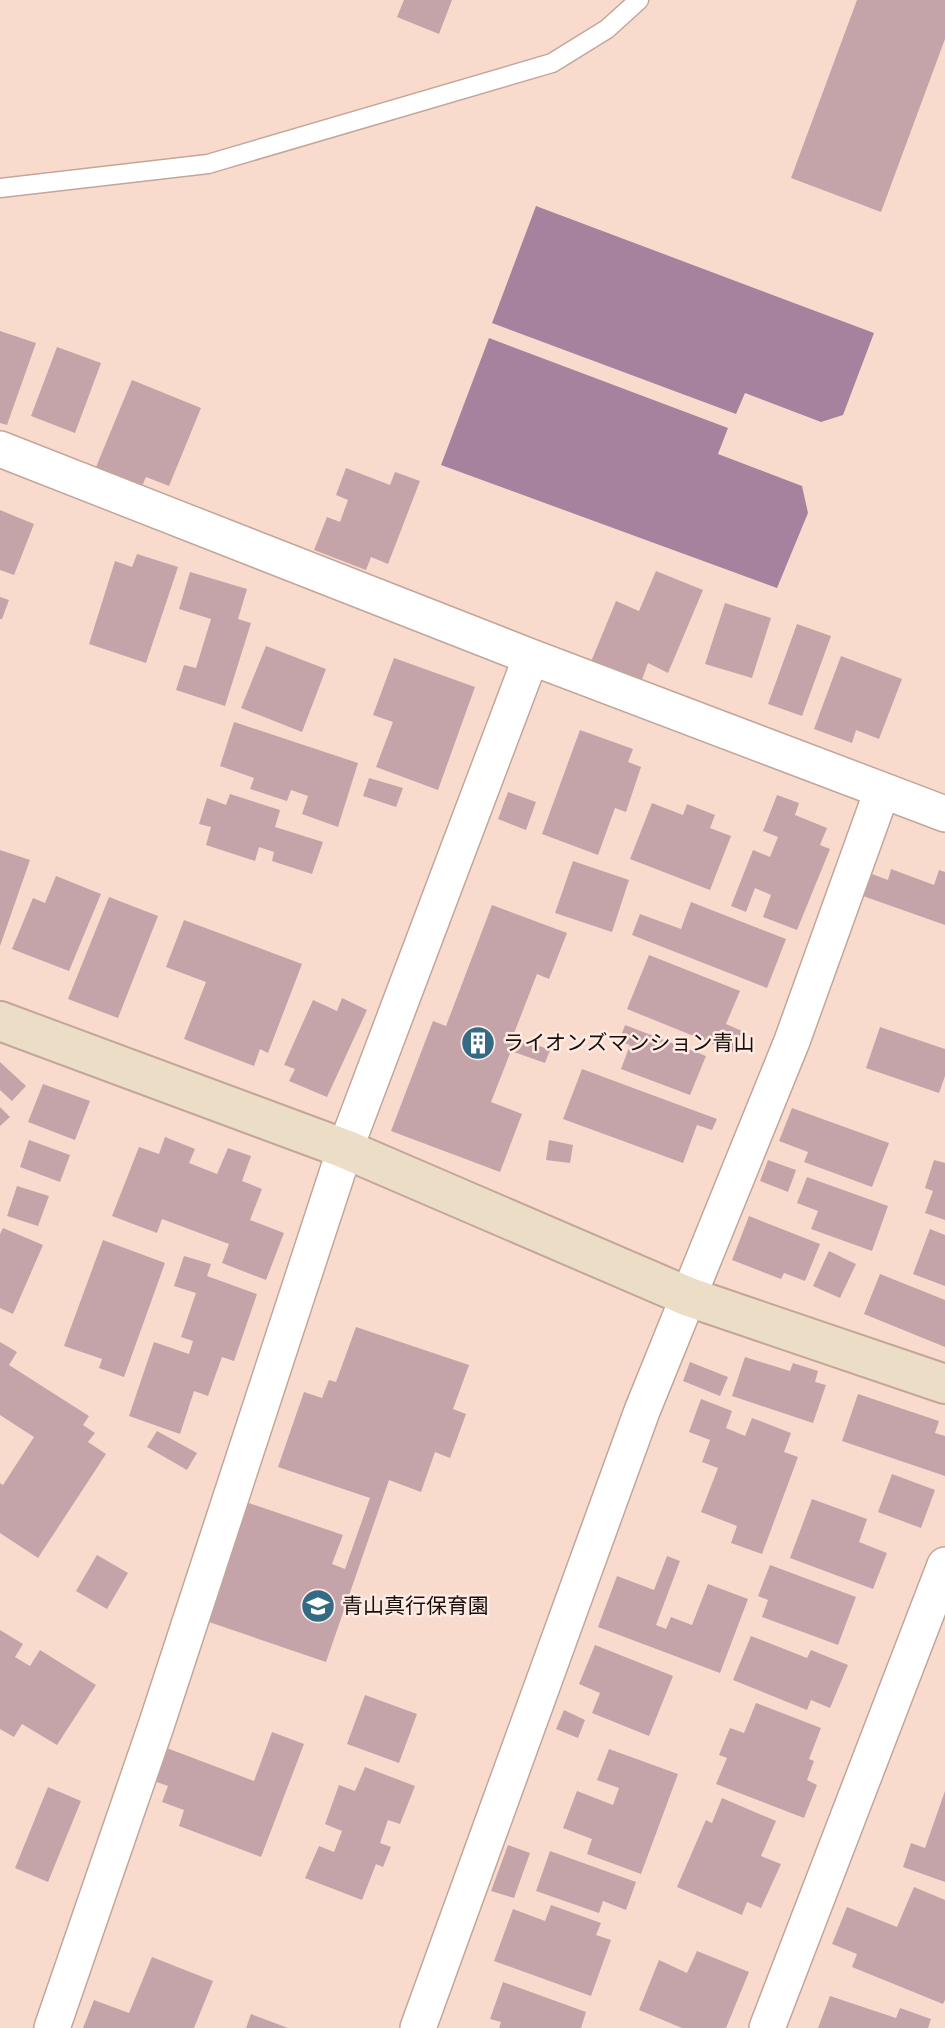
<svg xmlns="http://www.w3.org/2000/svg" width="945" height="2028" font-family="'Fira Sans Condensed','Noto Sans JP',sans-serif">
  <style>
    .water { fill: #a7829e }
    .building { fill: #c4a4a9 }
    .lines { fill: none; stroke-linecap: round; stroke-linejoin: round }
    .lane-casing { stroke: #c3a69a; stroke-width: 21 }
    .street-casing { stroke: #c3a69a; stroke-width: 38 }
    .secondary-casing { stroke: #c3a69a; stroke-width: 42 }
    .lane { stroke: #fff; stroke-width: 18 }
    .street { stroke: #fff; stroke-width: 35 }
    .secondary { stroke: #ecdec6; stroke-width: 38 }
    .labels { text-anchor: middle; stroke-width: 5; stroke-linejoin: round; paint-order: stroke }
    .poi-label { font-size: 21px; fill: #180e0a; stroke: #fdebe3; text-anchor: start }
  </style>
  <rect width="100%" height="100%" fill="#f9dbce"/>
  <path class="water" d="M536,206L874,333L843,415L821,422L745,393L736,414L492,323Z
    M489,338L728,428L718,454L802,486L808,513L777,588L441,465Z"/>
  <path class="building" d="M404,0H452L439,34L397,17Z
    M857,0H945V39L881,212L791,178Z
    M0,331L36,343L7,425L0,423Z
    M57,347L101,363L75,433L31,416Z
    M132,380L201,408L169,486L146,477L142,486L96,467Z
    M346,468L390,485L395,472L420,481L388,564L371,557L366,570L314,550L327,517L340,522L348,500L336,495Z
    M0,510L34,524L14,575L0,570Z
    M137,554L178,567L146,663L89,644L115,561L132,567Z
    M656,571L703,590L668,673L648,663L640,685L590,664L616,601L639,611Z
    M190,572L247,589L238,619L251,623L225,706L176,690L184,665L196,668L211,619L179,609Z
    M0,597L9,600L2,619H0Z
    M725,603L771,618L752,678L705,664Z
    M797,624L831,636L802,716L768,704Z
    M266,646L326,669L302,732L241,708Z
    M841,656L902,679L879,739L856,730L852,743L814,729Z
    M394,658L475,687L438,790L376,767L393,722L373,715Z
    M234,722L358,763L338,827L302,814L308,796L291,790L287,801L250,789L254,778L220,766Z
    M580,730L633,749L628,762L641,767L626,812L615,808L598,855L542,834Z
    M369,778L403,788L396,807L363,796Z
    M508,792L536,802L526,830L498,819Z
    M230,794L280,810L275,827L323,842L312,874L272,861L274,852L259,847L255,861L206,845L211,827L199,824L207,798L226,805Z
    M777,795L799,803L795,815L827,828L820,845L830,849L797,930L763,917L771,895L755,888L746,912L731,906L753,850L770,857L778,837L763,831Z
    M652,803L683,815L687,804L715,815L710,828L731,836L710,890L630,859Z
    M0,850L30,860L0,946Z
    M573,861L629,880L612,932L555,913Z
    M891,869L934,885L939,870L945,872V925L863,896L872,874L888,880Z
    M56,876L101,894L69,971L12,949L33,898L45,903Z
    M109,897L158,916L118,1018L68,999Z
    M691,902L786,939L767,988L632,935L640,914L681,929Z
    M492,905L567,933L549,979L537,974L513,1036L550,1050L545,1063L511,1051L491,1102L522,1114L500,1172L391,1131L433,1021L446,1026Z
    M184,920L302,964L268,1053L260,1049L254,1066L184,1039L206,982L166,967Z
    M649,955L740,991L726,1024L742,1031L733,1052L627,1009Z
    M342,998L367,1010L327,1097L289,1081L295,1069L284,1065L313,1000L337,1011Z
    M625,1025L706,1056L690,1095L621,1069L630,1045L619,1041Z
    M880,1027L945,1049V1076L939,1093L866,1068Z
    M0,1062L26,1086L12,1101L0,1090Z
    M582,1069L717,1119L712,1130L697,1125L683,1163L563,1119Z
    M43,1084L90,1101L75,1140L28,1122Z
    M0,1107L10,1117L0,1126Z
    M792,1108L889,1143L872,1187L804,1162L808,1152L779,1141Z
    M165,1137L195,1149L189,1163L217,1174L228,1148L251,1156L242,1181L262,1189L250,1220L284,1233L266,1280L222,1263L229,1244L162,1219L157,1233L112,1216L139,1147L159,1154Z
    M29,1140L70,1155L60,1182L20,1167Z
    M549,1140L573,1145L570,1163L546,1160Z
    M768,1160L796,1170L788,1192L760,1181Z
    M934,1160L945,1163V1220L925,1213L933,1191L925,1188Z
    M807,1177L888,1206L872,1251L811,1229L818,1211L797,1203Z
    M17,1186L49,1196L38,1226L7,1216Z
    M749,1216L820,1244L805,1281L784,1273L781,1279L732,1260Z
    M3,1228L43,1245L13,1314L0,1308V1234Z
    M930,1229L945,1235V1286L913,1274Z
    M103,1240L165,1263L124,1377L99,1368L102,1359L64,1346Z
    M829,1251L856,1264L840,1298L813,1286Z
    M184,1256L211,1264L207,1276L257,1294L234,1361L222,1357L208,1396L194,1391L180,1434L129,1416L154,1342L189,1354L193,1341L181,1337L196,1293L174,1286Z
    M880,1274L945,1300V1347L864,1314Z
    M356,1327L469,1365L453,1409L466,1414L450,1458L435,1452L421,1492L389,1480L326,1662L206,1621L246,1502L343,1535L332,1564L345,1569L370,1498L278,1467L304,1392L322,1398L329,1380L336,1382Z
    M0,1342L17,1352L9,1365L89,1416L83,1425L95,1433L88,1442L106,1454L38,1558L0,1533V1483L3,1485L34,1437L0,1415Z
    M745,1357L790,1371L793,1363L818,1371L815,1382L826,1385L813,1423L732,1396Z
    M690,1362L728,1377L720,1396L683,1381Z
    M858,1394L939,1421L935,1433L945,1436V1476L842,1441Z
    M701,1399L732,1411L726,1428L745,1436L752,1418L791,1433L784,1452L798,1457L762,1554L731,1543L737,1526L701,1512L718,1468L702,1462L710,1440L689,1432Z
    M157,1431L197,1453L187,1470L147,1447Z
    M892,1474L935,1490L921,1528L878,1512Z
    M812,1499L867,1519L859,1542L887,1553L873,1589L790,1558Z
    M97,1555L128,1573L107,1609L76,1591Z
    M667,1556L680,1561L656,1625L666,1629L671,1617L692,1625L708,1584L748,1599L720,1673L598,1627L617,1576L654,1590Z
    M770,1565L856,1597L838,1645L762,1617L768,1600L758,1596Z
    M0,1630L23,1644L15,1657L30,1666L40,1650L96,1685L57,1745L22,1724L14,1737L0,1729Z
    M751,1636L807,1658L811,1650L848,1665L830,1708L811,1700L807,1710L733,1680Z
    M595,1645L673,1676L649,1736L592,1713L600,1693L579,1684Z
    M365,1695L417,1714L399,1763L347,1744Z
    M756,1703L821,1728L809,1759L814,1761L807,1780L817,1785L804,1818L716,1784L727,1758L719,1755L730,1728L744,1733Z
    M564,1710L585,1720L578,1738L556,1729Z
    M272,1732L304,1744L261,1857L179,1826L184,1810L162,1802L168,1786L151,1780L164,1747L254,1781Z
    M609,1749L678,1774L641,1874L587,1854L592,1839L563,1828L577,1791L613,1805L619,1788L597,1780Z
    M365,1767L415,1786L400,1824L388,1820L380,1843L391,1847L383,1867L376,1864L362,1900L305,1878L319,1846L334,1852L342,1831L325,1824L339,1785L355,1791Z
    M48,1787L81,1801L48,1882L15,1868Z
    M945,1791V1882L903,1867L911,1843L925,1848Z
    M722,1798L776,1821L761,1856L781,1864L761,1908L747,1902L742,1915L677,1887L706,1820L712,1823Z
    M508,1845L530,1853L514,1898L491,1891Z
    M550,1851L636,1882L626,1910L603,1901L599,1913L536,1891Z
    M914,1887L945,1900V2000L943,2004L852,1967L857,1954L832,1944L847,1907L897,1927Z
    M551,1905L601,1923L596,1935L611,1940L591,1996L494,1961L513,1909L545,1921Z
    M697,1951L749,1972L726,2028H682L639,2010L659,1960L687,1973Z
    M152,1957L213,1981L194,2028H83L94,2000L129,2013Z
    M503,1982L586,2012L581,2028H499L501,2022L490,2019Z
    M830,1996L896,2018L900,2008L931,2019L928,2028H818Z
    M251,2014L288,2028H246Z"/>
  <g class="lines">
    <g class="lane-casing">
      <path id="lane" d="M0,188L208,164L552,63L607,29L639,0"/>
    </g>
    <g class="street-casing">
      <path id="street" d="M0,449L531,657L945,814
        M52,2028L156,1726L345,1149L531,657
        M418,2028L642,1411L792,1041L882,791
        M767,2028L945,1565"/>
    </g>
    <g class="secondary-casing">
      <path id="secondary" d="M0,1021L345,1149L689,1297L945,1384"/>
    </g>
    <use href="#lane" class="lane"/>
    <use href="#street" class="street"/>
    <use href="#secondary" class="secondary"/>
  </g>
  <defs>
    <g id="building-disc" transform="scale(1.75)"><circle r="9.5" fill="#336b85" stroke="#fdebe3"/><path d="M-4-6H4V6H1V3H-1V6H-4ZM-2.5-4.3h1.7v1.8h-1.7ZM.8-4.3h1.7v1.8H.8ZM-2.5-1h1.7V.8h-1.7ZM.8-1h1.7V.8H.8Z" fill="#fff"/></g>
    <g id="school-disc" transform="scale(1.75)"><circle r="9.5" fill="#336b85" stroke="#fdebe3"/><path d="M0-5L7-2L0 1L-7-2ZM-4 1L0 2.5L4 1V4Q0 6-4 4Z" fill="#fff"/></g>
  </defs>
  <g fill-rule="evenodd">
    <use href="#building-disc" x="478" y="1043"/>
    <use href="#school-disc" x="318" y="1606"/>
  </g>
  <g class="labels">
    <g class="poi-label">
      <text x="503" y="1050">ライオンズマンション青山</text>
      <text x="342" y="1613">青山真行保育園</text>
    </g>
  </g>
</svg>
